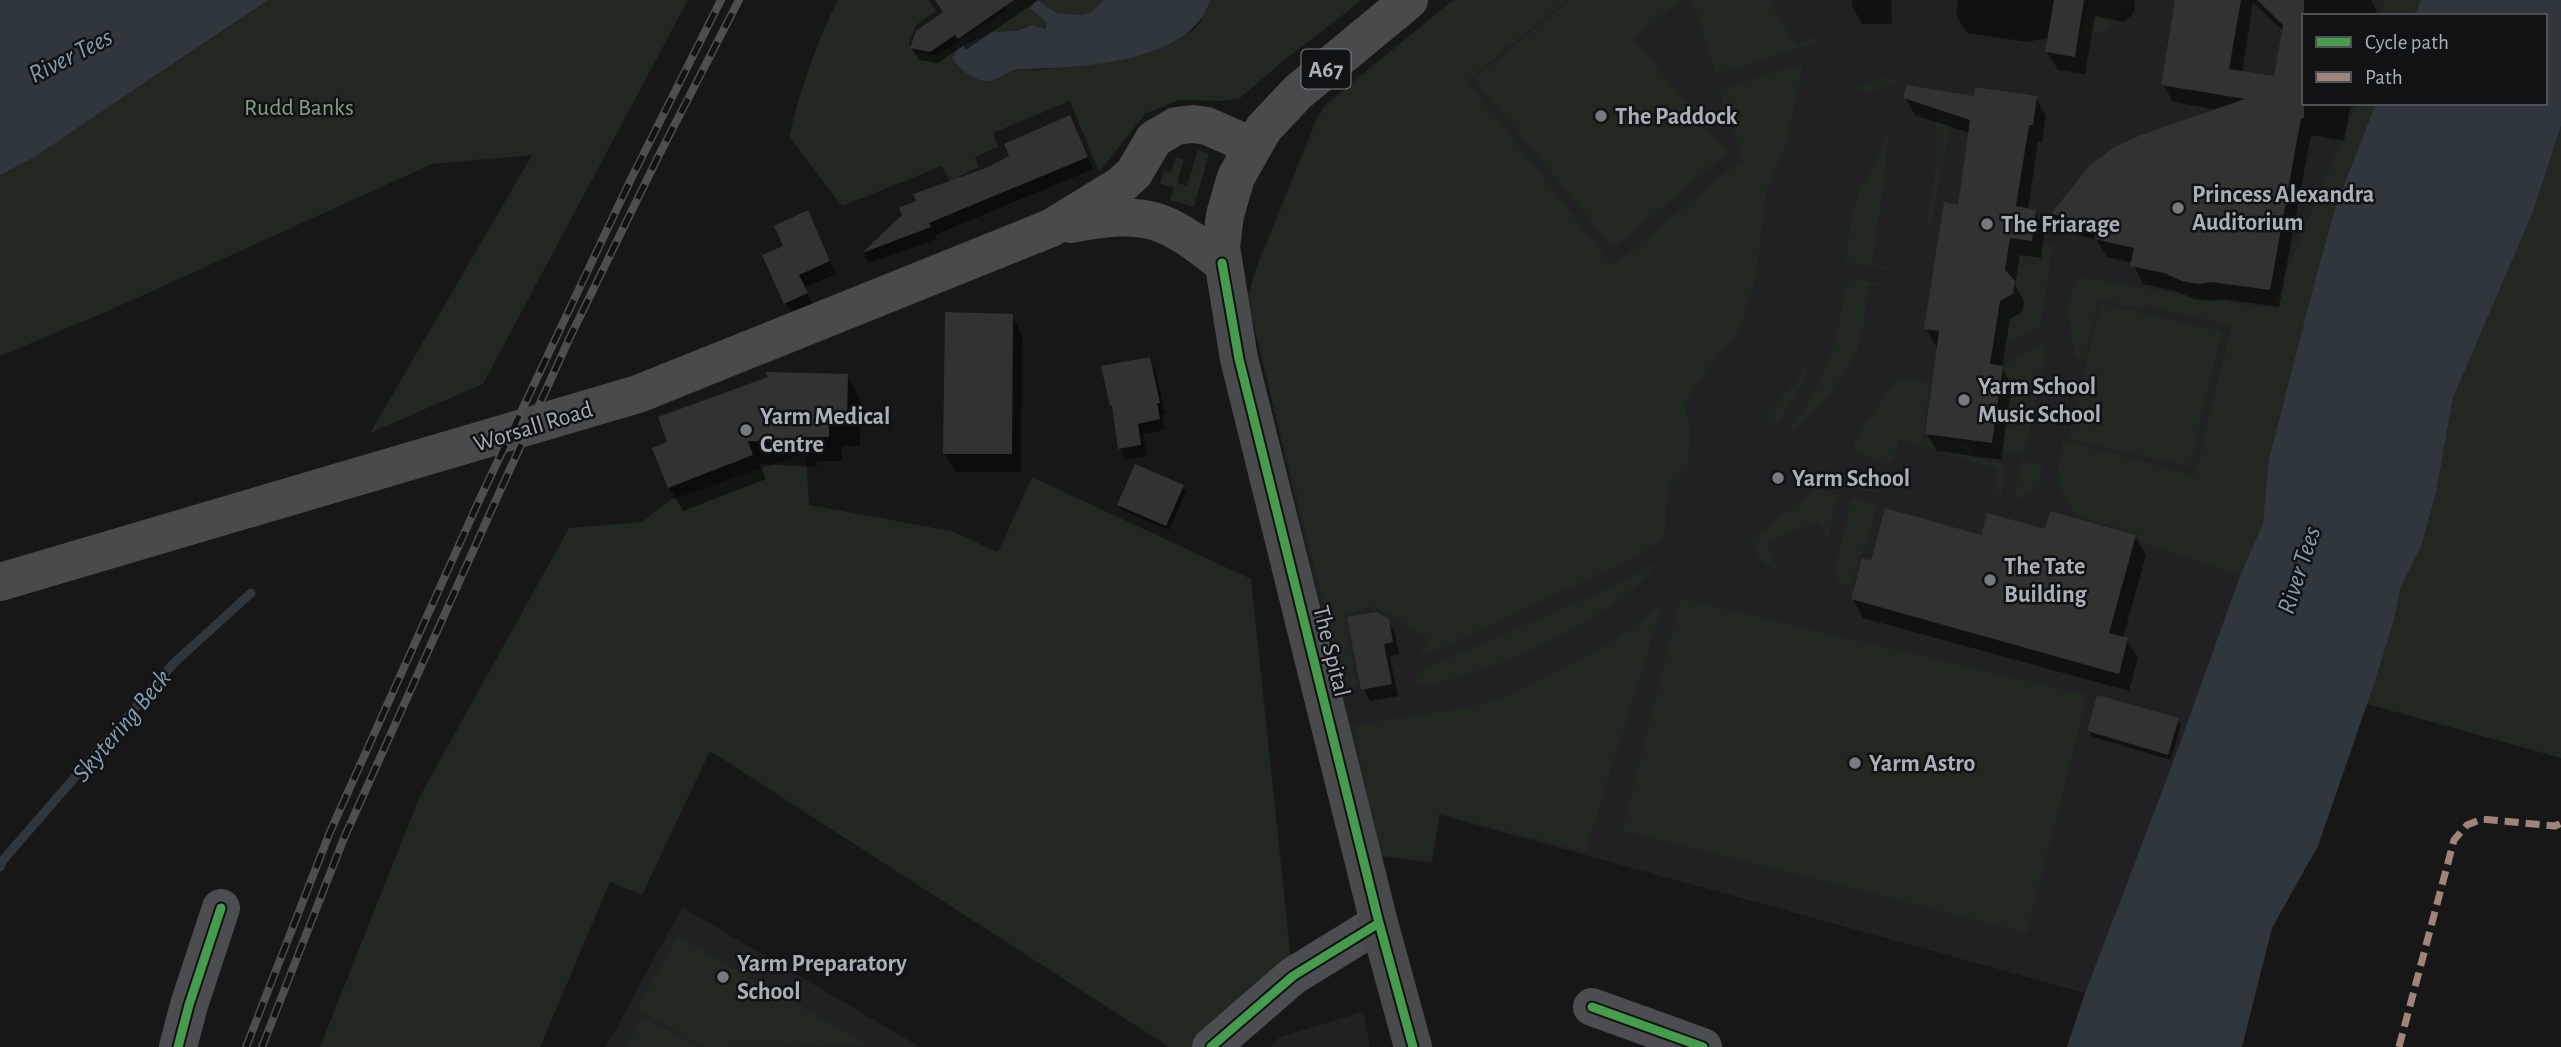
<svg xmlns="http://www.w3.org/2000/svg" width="2561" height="1047" font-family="'Alegreya Sans',sans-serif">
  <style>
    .built { fill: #212123 }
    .green { fill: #212721 }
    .water { fill: #2f373c }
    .shadow { fill: #0007; fill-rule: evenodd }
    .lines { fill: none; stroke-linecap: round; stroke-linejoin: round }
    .stream { stroke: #2f373c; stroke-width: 9 }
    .building { fill: #323232 }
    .minor { stroke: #4c4d50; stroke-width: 38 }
    .major { stroke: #494a4c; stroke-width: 38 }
    .rail-casing { stroke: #4c4e50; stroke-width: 8 }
    .rail { stroke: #111213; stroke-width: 5; stroke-dasharray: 16; stroke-linecap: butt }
    .quiet { stroke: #a18479; stroke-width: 7; stroke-dasharray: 14 7; stroke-linecap: butt }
    .cycleway-casing { stroke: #111213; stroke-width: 13 }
    .cycleway { stroke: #469c4c; stroke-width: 9 }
    .poi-dot { fill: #777a7f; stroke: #111213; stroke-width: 2.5 }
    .labels { text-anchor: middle; stroke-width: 5; stroke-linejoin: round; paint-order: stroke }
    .shield { fill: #111213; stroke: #7c8086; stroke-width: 2 }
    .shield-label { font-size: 23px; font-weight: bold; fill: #aaafb7 }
    .park-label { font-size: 24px; fill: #82a082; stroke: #111213 }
    .poi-label { font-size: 24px; font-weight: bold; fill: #aaafb7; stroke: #111213; text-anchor: start }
    .street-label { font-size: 24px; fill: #aaafb7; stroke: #111213 }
    .water-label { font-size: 26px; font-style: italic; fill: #849eaf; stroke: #111213 }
  </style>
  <rect width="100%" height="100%" fill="#171717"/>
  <path class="built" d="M1453,0H2421L2414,16H2304V103H2376L2336,206L2263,523L2240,576L2172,765L2085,993L1440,815L1432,863L1377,856L1343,701L1247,298L1258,263L1317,117L1325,104Z
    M682,907L920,1047H606Z
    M1363,1012L1370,1047H1270L1280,1037Z"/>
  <path class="green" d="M268,0H688L483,384L370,433L532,155L432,164L106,312L0,356V175L33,158Z
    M838,0H929L936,11L916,25L909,44L914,52L938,55L1007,9L1001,0H1104L1091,12L1083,15L1057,13L1037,1L1030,8L1047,23L1044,29L1026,26L1015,31L990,32L966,42L1004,74L1022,69L1035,70L1111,62L1138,55L1193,30L1200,22L1210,0H1362L1282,62L1240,98L1222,101L1179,100L1145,114L1099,172L1070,101L993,133L998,147L975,157L979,167L950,181L942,166L842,206L789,137C800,90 816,43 838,0Z
    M1453,0H1567L1467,80L1613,266L1742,159L1719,89L1800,64L1803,66L1786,147L1767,190L1757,273L1741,328L1695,386L1685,405L1691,433L1687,470L1668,487L1665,537L1634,558L1418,659L1428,639L1395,618L1374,607L1345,613L1357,686L1350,687L1340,671L1252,315L1250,297L1253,277L1318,118L1326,106Z
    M1570,0H1681L1634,39L1728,153L1613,248L1474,79Z
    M1686,0H1769L1797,46L1816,36V43L1716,75L1697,14Z
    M2089,0L2106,5L2119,0H2132L2108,30L2082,38Z
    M2384,0H2421L2414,16H2380Z
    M1887,77L1898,83L1871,92L1854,90L1855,87Z
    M2356,103H2376L2370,119L2263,523L2240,576L2137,541L2138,534L2075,516L2056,482L2063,440L2195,475L2231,326L2144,305L2143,310L2099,300L2085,359L2076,357C2070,333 2061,300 2079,278H2086L2264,308L2272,306Z
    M1934,114L1952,119L1931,226L1926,224C1932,187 1941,151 1934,114Z
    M1889,125L1884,186L1872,264L1889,267V270L1846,263L1850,223L1858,193L1880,152Z
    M2561,126V758L2367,704L2394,620L2401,586L2422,544L2436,493L2453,398L2533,212Z
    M1198,150L1209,154L1194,207L1170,200L1174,187L1160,184L1164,171L1171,172L1176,157L1184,159L1177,183L1187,186Z
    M2012,239L2053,245L2041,326L2003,346L1995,345L2002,302L2014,294L2016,282L2007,271Z
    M1853,279L1887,284V286L1869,285C1866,302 1866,322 1861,339C1851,377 1814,413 1786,439C1789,426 1804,411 1811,397C1833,357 1839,332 1844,287Z
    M2100,303L2222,331L2190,467L2068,439Z
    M2044,342L2046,353L2023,461L2043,465L2040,485L2017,500H2014L2022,454L1993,451L2005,363Z
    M1805,368L1808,369C1800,391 1788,409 1774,427L1764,415L1795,383Z
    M1898,377L1930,382L1923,438L1974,446L1973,458L2006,464L2002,496L1991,494L1998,469L1899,440L1894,457L1888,463H1881L1855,452L1853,443C1865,420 1884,399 1898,377Z
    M806,453L809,505L951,531L998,552L1032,477L1251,579L1291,959L1196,1047H1169L710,751L642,895L610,882L540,1047H320L420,796L569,528L642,522L670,500Z
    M1823,472H1830L1879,489L1866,492L1816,479V475Z
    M1815,489L1838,494L1827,545L1820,522L1767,542L1779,571C1763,566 1755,556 1751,539Z
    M1851,497L1877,505C1871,533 1860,558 1852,586L1839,583L1835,571Z
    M1659,561C1617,620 1485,678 1414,687L1418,671L1602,591Z
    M1680,598L2088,695L2027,933L1622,831Z
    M1664,601L1586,852L1439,814L1431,861L1379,855L1353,725L1469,707L1505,697L1591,654L1627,631Z
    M678,936L871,1046L704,1047L636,1009Z
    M643,1016L700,1047H626Z"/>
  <path class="water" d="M0,0H268L33,158L0,175Z
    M1037,0L1057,13L1083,15L1091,12L1104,0H1210C1191,64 1076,68 1021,69C1008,69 999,81 987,81C973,81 959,68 952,58L958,48L990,32L1015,31L1032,25L1045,29L1047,23L1030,8Z
    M2421,0H2561V126L2533,212L2453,398L2436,493L2422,544L2401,586L2394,620L2374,684L2318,846L2272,928L2242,1047H2067L2085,993L2172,765L2240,576L2263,523L2269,459L2316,277L2336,206L2376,103H2545V16H2414Z"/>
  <path class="shadow" d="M936,0H1038L966,50L963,46L938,63L919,60L912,48L944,13Z
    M1852,0H1891L1892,24H1862L1852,6Z
    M1958,0H2134L2135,10L2132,15L2123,22L2095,16L2085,74L2058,70L2047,52L2049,38L2027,42L1967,33L1956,15Z
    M2177,0H2371L2376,9L2375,16H2304V103H2351L2344,141L2311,135L2279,307L2223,299L2210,301L2194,299L2176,291L2143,284L2133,263L2107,257L2096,239L2063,232L2053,214L2218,110L2173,102L2163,84ZM2253,2L2284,32L2276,78L2242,73Z
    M1905,97L2036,98L2046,116L2042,142H2038L2028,210L2035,212L2045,229L2041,258L2020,255L2015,285L2024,301L2022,312L2010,319L2002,368L2012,385L2001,460L1937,451L1926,433L1939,347L1936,346L1926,329L1960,207L1970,133L1915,115Z
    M1076,129L1093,169L935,235L936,239L869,263L863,252L919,202Z
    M808,213L836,274L805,287L813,306L793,315L786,303V246Z
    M1012,316L1022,335L1021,472H956L945,454Z
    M1149,359L1155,370L1165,414H1162L1165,430L1143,434L1147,456L1126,459L1120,448L1114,411L1111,406Z
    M847,376L861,400L860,446H842V461H817V467L760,464L766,479L683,511L669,487Z
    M1182,486L1186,492L1169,530L1122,510L1119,505Z
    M2046,531L2135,536L2146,555L2123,638L2127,640L2138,658L2129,691L1863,618L1853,599L1872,563L1982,537Z
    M1388,620L1395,633L1399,654L1390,656L1398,696L1370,701L1363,689Z
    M2178,720L2181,725L2171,760L2093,737L2089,731Z"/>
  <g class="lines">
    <path class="stream" d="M0,867L4,859L174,663L251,593"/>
  </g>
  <path class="building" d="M935,0H1014L958,39L955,35L930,52L910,48L916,31L943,12Z
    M2054,0H2084L2075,57L2045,52Z
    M2175,0H2241L2229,69L2274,76L2283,25L2257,0H2304V118H2301L2270,290L2211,282L2198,284L2182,281L2164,273L2130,266L2134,248L2095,239L2097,224L2051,214L2090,165L2113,148L2141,135L2245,99L2161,85Z
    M1906,85L1974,96L1975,87L2037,96L2033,125H2029L2016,206L2036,210L2032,241L2010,238L2005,270L2015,281L2013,294L2000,301L1990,364L2003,366L1992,443L1925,434L1939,331L1924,329L1944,202L1958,205L1970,120L1903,98Z
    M1070,115L1088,157L929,223L931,227L862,253L902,215L899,208L916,201L913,194L986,168L1009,156L1004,144Z
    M808,210L830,261L799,275L808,293L784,304L762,255L783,246L774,226Z
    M945,312L1013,314L1012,454H943Z
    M1150,357L1160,403H1157L1160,419L1138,424L1141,445L1118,449L1112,406H1110L1101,366Z
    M765,372L848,374L847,423L829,422V437H804V443L748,441L753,455L668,488L652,448L667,442L658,417L768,377Z
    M1135,464L1184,485L1166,526L1117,505Z
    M1885,508L1981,535L1987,513L2045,529L2050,511L2136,535L2109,633L2128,638L2119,674L1851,599L1862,558L1871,561Z
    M1377,612L1389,619L1393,642L1384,644L1392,684L1361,690L1347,617Z
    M2097,695L2179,718L2168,755L2087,731Z"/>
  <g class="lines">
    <path class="minor" d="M1592,1007L1703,1047
      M178,1047L189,1005L221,908
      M1211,1047L1293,976L1379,923"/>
    <path class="major" d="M1409,0L1298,92L1264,128L1236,177L1225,215L1221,247L1239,359L1379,923L1413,1047
      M1070,224C1145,210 1163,216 1222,263
      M0,582L638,394L1051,228L1121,185L1134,173L1154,139L1176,126L1193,124L1207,126L1252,146"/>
    <g class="rail-casing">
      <path id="rail" d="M246,1047L330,832L477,505L631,179L721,0
        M262,1047L344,838L491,511L570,337L659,155L739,0"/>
    </g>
    <use href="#rail" class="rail"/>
    <path class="quiet" d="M2399,1047L2454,840L2467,825L2482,819L2555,826L2561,823"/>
    <g class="cycleway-casing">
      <path id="cycleway" d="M1222,263L1239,359L1379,923L1413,1047
        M1592,1007L1703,1047
        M178,1047L189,1005L221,908
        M1211,1047L1293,976L1379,923"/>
    </g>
    <use href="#cycleway" class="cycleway"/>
  </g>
  <g class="poi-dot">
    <circle cx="1601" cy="116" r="7"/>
    <circle cx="2178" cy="208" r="7"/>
    <circle cx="1987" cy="224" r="7"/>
    <circle cx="1964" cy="400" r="7"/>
    <circle cx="746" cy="430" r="7"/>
    <circle cx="1778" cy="478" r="7"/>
    <circle cx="1990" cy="580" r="7"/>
    <circle cx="1855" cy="763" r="7"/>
    <circle cx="723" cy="977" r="7"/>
  </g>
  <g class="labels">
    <rect class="shield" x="1301.5" y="49.5" width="49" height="39" rx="5"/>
    <g class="shield-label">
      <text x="1326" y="77">A67</text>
    </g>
    <g class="park-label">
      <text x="299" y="115">Rudd Banks</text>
    </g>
    <g class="poi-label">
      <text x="1615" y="124">The Paddock</text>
      <text x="2192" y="202">Princess Alexandra<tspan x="2192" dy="28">Auditorium</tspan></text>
      <text x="2001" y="232">The Friarage</text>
      <text x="1978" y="394">Yarm School<tspan x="1978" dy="28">Music School</tspan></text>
      <text x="760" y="424">Yarm Medical<tspan x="760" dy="28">Centre</tspan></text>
      <text x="1792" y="486">Yarm School</text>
      <text x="2004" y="574">The Tate<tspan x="2004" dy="28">Building</tspan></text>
      <text x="1869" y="771">Yarm Astro</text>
      <text x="737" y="971">Yarm Preparatory<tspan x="737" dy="28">School</tspan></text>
    </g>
    <g class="street-label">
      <text transform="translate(533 426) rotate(-17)" y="8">Worsall Road</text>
      <text transform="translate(1332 651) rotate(76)" y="8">The Spital</text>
    </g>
    <g class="water-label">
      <text transform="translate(70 55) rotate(-27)" y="9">River Tees</text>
      <text transform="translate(2298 570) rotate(-72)" y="9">River Tees</text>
      <text transform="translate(121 725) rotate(-50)" y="9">Skytering Beck</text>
    </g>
  </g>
  <rect x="2302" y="14" width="245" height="91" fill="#111213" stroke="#4e5155" stroke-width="2"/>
  <rect x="2316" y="37" width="35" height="10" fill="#469c4c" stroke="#4e5155" stroke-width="2"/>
  <text x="2365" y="49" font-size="21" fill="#aaafb7">Cycle path</text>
  <rect x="2316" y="72" width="35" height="10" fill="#a18479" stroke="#4e5155" stroke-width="2"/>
  <text x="2365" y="84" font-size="21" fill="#aaafb7">Path</text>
</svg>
